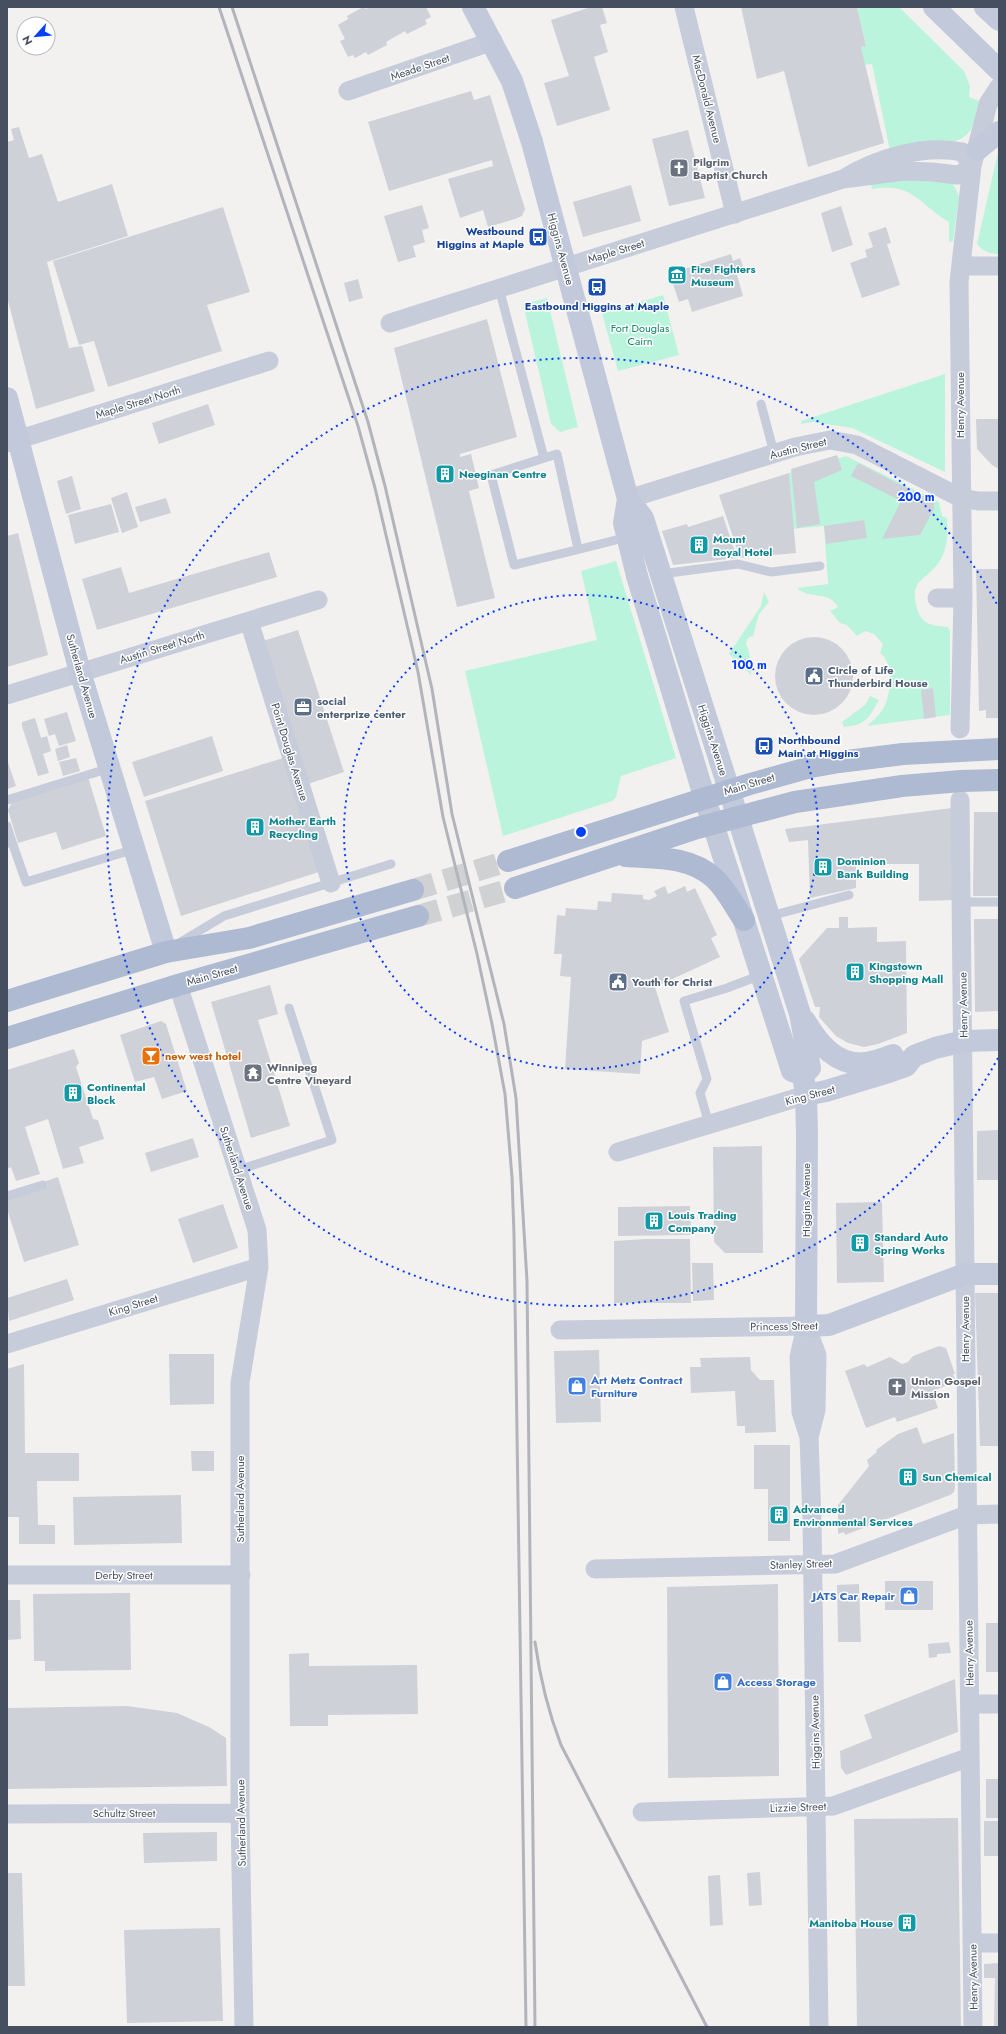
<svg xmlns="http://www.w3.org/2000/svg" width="1006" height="2034" font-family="Jost,sans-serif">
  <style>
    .green { fill: #bbf4dc }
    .building { fill: #cfd1d8 }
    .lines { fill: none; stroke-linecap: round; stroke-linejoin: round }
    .primary-tunnel { stroke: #d0d1d3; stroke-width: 22; stroke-dasharray: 22 11; stroke-linecap: butt }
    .lane { stroke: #c6ccda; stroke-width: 9 }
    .street { stroke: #c6ccda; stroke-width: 19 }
    .secondary { stroke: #c1c9db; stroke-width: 22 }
    .primary { stroke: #aeb9d2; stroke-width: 22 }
    .rail { stroke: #b2b4bb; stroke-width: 3 }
    .ring { fill: none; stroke: #0740f7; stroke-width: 2; stroke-dasharray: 2 4 }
    .labels { text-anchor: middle; stroke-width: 3; stroke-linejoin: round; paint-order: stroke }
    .street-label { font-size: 11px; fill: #464f60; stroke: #fff }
    .worship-label { font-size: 11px; font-weight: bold; fill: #5b616d; stroke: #fff; text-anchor: start }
    .transit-label { font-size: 11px; font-weight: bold; fill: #164399; stroke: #fff; text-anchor: end }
    .culture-label { font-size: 11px; font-weight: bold; fill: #0d838f; stroke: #fff; text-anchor: start }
    .park-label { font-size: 11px; fill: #0e8561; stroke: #fff }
    .service-label { font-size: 11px; font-weight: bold; fill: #4e5e75; stroke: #fff; text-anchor: start }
    .food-label { font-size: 11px; font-weight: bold; fill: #c56008; stroke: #fff; text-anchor: start }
    .shop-label { font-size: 11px; font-weight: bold; fill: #366cbe; stroke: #fff; text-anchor: start }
    .centre { fill: #0740f7; stroke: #fff; stroke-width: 2 }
    .ring-label { font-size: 12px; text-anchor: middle; font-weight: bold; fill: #0740f7; stroke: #fff; stroke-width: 3; stroke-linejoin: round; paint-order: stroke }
  </style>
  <rect width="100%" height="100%" fill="#f3f1f0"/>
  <path class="green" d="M857,7H899L964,71L970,86L969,97L979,101C976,110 975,123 970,131C958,149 911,148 890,151L872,64L865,65L861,47L866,45Z
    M999,148V254C989,254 984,252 977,244Z
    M903,179L952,183L956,189L959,197L953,241L949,242V222C918,204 914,182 872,189L871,185L877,181Z
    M663,295L679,355L618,371L602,313Z
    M547,298L578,427L560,432L551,424L523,304Z
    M945,374V472L852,428L813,422L801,424V421Z
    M846,456L939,502L942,516L947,518C948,532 948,544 942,557C930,581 906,577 918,611C922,625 935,626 948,627L950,631V715L867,726C872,721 881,714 884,707C891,693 894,663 880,653L883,644L874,634L865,631L857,636L847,625L840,623L830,611L838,607C829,590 809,600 797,588L828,584L824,526L793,529L789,473Z
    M616,561L676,758L621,776L616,797L612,801L503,836L465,671L597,640L581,571Z
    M764,592L769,602L759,614L753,636L748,638L746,643L750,656L751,675L729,654L761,606Z
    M870,696L879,700C869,718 866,725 844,727L842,722L865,705Z"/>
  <path class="building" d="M363,7L366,9L370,7H426L431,17L425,20L427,24L407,34L405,31L386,42L387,45L368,55L366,52L355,58L353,55L348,57L340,41L345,39L338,25L348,19L347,16Z
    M591,7H602L607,23L600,25L608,52L594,57L610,110L557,126L544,83L569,76L551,20Z
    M741,7H857L866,46L861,47L884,143L808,167L784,71L757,79Z
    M471,91L474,100L490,95L525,209L522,216L515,219L488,227L483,210L460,218L448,179L493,166L492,160L389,191L368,122Z
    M19,127L29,158L42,154L58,202L112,184L128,236L47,262L69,348L82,346L95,391L36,409L7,297V142L14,140L11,129Z
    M688,130L705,198L669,206L652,139Z
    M631,185L641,221L583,237L573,202Z
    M422,205L429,228L422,230L425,242L413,246L416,257L398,262L384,216Z
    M841,206L853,245L832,252L821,213Z
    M223,207L250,292L207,305L222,351L108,387L94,341L79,345L53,261Z
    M886,227L891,243L887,244L900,285L862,298L850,263L867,257L865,250L873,247L868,233Z
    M731,254L733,261L740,258L745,272L737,275L743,296L692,312L688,299L679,302L670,275L679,273L678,271Z
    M358,279L363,298L349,302L344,283Z
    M487,319L517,437L460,454V457L471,454L479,488L469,491L495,598L457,607L394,348Z
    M208,404L215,425L159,444L152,423Z
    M976,419H999V469L992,465L977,449Z
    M837,455L842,470L814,482L820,524L797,528L791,469Z
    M858,463L934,502V509L920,535L882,539L901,501L851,476Z
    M789,473L796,553L740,558L719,495Z
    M72,476L81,509L66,514L57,481Z
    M127,492L138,527L122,533L111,498Z
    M166,498L171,513L140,522L135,507Z
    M111,504L119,532L75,544L68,515Z
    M723,516L737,558L673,565L662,531L687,524L688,527Z
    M864,520L867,538L826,544L824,526Z
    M18,533L48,655L7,667V536Z
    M269,552L277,577L97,630L82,579L121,567L129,593Z
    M976,569H999V718H986V710L979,711Z
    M298,630L344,772L308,784L263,641Z
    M775 676a39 39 0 1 1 78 0a39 39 0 1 1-78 0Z
    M933,688L936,717L924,719L921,690Z
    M67,712L76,741L59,746L55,734L49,736L44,719Z
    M35,718L41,738L47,736L51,751L43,754L49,773L38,776L22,726V722Z
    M212,736L223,771L144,797L132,762Z
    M67,745L70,757L58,761L55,749Z
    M76,758L80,771L63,776L59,762Z
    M283,758L319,872L181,916L145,801Z
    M7,759L16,786L7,789Z
    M88,777L106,836L62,850L56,832L18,843L8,810L13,800Z
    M952,808L954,900L919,901V864H856V888L810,898L808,840L789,842L785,829Z
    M974,812H999V896H973Z
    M665,886L668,894L685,886L687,892L695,888L717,935L711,938L720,957L655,987L669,1032L642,1041L640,1074L565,1069L571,977L560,976L562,954H554L557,915L565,916L566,908L597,910L598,901L611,902L612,893L643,895V899L649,900L657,896L654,891Z
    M839,917H848V928L877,927V942L906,941L907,1033L878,1044L864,1047L848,1043L836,1036L819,1017L820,1007H815L799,959L827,928H839Z
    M974,919H999V1011L975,1012Z
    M270,985L278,1014L258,1020L290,1126L251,1138L211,1002Z
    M161,1021L166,1024L187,1091L162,1099L154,1077L135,1082L120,1035Z
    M74,1049L79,1063L76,1067L93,1119L98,1120L104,1139L79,1147L84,1163L63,1169L48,1119L25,1127L40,1174L16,1181L11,1167L7,1169V1070Z
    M999,1130V1180H977V1131Z
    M193,1138L199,1157L151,1172L145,1153Z
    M762,1146L763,1253H725L714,1242L713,1147Z
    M58,1177L79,1245L24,1262L7,1209V1199L48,1186L46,1181Z
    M882,1202L884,1282L837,1283L836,1203Z
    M223,1204L238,1248L193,1263L178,1219Z
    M690,1206L691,1235L618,1236V1207Z
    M646,1239H690L691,1303H614V1241Z
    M692,1263H713L714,1300L693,1301Z
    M67,1279L74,1300L9,1321L7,1298Z
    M975,1293H999V1446H980Z
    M939,1346L946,1348L955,1374H953L956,1382L932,1391L938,1408L897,1422L895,1417L866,1428L845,1371L864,1364L867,1367L890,1357L902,1364L908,1362L913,1356Z
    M599,1350L601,1422L556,1423L554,1351Z
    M169,1354H214V1404L170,1405Z
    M750,1357L751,1370L760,1380H774L776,1432L745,1433V1426H737L735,1391L691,1393L690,1367H701L700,1358Z
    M24,1364L25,1453H79V1481H37L38,1525H55V1544H19V1517H7V1369Z
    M917,1427L923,1444L954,1433L955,1488L954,1492L950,1495L845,1535L844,1532L838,1534V1505L869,1466L867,1460L877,1452L876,1450L898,1434Z
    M754,1445H790V1541H768V1489H754Z
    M191,1451H214V1471H192Z
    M181,1495L182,1543L74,1545L73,1497Z
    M885,1581H933V1610H885Z
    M778,1584L779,1776L668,1778L667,1587Z
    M859,1584L861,1642H838L837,1585Z
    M130,1593L131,1670L45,1671V1661H34L33,1594Z
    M7,1600H20L21,1639L7,1640Z
    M986,1623H999V1672H986Z
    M949,1642L951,1653L937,1654V1657L929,1658L928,1644Z
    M309,1653V1666L417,1665L418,1714L328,1715V1726H290L289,1654Z
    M955,1679L958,1732L846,1775L841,1768L840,1751L872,1738L864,1715Z
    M127,1706L177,1713L209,1727L226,1738L227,1786L7,1789V1708Z
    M986,1779H999V1818H986Z
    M958,1818L961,2027H857L854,1819Z
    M984,1821H999V1856H984Z
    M217,1832V1861L144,1863L143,1833Z
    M760,1872L762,1905L749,1906L747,1873Z
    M7,1873H22L25,1986H7Z
    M720,1875L723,1925L710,1926L708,1876Z
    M220,1928L223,2021L127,2023L124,1930Z
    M999,1963V2027H994L995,1978H984V1964Z"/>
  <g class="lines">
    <path class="primary-tunnel" d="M413,890L508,861
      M418,916L515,888"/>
    <path class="lane" d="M499,288L544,458
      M761,404L774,453
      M578,549L557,454L491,475L514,565C552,556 590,547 627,537
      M661,574L738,564L771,572L820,566
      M7,800L110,768
      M7,826L12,842
      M7,843L12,842L26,882L135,849
      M962,902H999
      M770,916L849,895
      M179,943L224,916L391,864
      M709,1124L700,1093L707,1079L684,1001L727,988L761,975
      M238,1170L332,1140L289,1008
      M7,1196L43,1185"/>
    <path class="street" d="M684,7L735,214
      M348,91L493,41
      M961,266H999
      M390,323L843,179L904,171L932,172L957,175L965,172L972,166L963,152C923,144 877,158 843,179
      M7,443L269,361
      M628,499L795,447L830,440L857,445L961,498L978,501H999
      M937,598H963
      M249,621L331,883
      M7,695L318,600
      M960,729L963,598L959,282L972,166L988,104L999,87
      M960,800L973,2027
      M178,985L257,1230L259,1267L240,1383V1813L244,2027
      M618,1152L806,1095
      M806,1326L799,1357L801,1412L809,1437L812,1521L819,2027
      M806,1326L817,1355L816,1410L809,1437
      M560,1330L806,1326
      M7,1344L259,1267
      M595,1569L835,1564L967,1515L999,1514
      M7,1575H241
      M970,1704H999
      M642,1812L833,1806L970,1757
      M7,1814L240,1813
      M972,1943H999"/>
    <path class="secondary" d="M473,7L512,81L532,142L628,499L624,523L637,576L705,799L792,1071L803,1075
      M934,7L999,70
      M985,7L999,20
      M977,150L999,132
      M7,398L80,672L166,952
      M628,499L643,518L800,1014L810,1068L803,1075
      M805,1021C818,1043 837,1067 866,1063C875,1062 885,1058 893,1055
      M803,1075L806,1095L807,1135L806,1326L829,1325L965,1274H999
      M806,1095L826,1091L889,1072L906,1066L914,1056L935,1048L964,1041L999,1040"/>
    <path class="primary" d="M626,856C656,858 690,856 714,878C726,889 735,907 744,920
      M508,861L750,784L811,767L839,762L903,754L999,749
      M515,888L697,828L795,802L902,786L961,781L999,780
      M7,1001L166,952L249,938L413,890
      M7,1038L178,985L418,916"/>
    <path class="rail" d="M219,7L358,426L375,488L418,672L443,817L477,954L492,1024L505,1094L512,1177L514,1235L526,2027
      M232,7L368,422L385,486L432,689L452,814L504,1024L516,1098L527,1281L535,2027
      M535,1642C540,1678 548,1711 561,1745L707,2027"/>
  </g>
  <g class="ring">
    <circle cx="581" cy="832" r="237"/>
    <path d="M998 1058A474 474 0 1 1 998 606"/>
  </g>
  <defs>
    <g id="church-square" transform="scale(1)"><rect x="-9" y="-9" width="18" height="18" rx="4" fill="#6b7280" stroke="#fff"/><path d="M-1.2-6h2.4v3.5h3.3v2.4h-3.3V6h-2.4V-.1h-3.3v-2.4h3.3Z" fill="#fff"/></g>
    <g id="bus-square" transform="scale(1)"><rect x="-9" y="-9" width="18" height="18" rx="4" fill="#1a4fb4" stroke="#fff"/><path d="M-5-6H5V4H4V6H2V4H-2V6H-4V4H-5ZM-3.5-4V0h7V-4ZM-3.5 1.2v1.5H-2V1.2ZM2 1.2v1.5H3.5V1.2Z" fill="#fff"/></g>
    <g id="museum-square" transform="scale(1)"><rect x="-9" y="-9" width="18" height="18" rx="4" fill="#0f9aa8" stroke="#fff"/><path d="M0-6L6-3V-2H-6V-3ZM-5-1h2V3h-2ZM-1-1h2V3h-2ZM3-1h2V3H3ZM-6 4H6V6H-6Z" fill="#fff"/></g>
    <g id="building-square" transform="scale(1)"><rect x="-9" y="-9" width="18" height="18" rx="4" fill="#0f9aa8" stroke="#fff"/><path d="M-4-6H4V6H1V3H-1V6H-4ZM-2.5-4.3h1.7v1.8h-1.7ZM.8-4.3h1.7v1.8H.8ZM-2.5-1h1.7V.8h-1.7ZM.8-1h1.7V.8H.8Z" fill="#fff"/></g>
    <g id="civic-square" transform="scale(1)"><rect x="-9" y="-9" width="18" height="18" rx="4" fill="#5c6f8a" stroke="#fff"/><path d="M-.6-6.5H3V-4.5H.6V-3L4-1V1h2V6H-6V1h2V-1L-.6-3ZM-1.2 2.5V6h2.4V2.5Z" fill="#fff"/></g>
    <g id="office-square" transform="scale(1)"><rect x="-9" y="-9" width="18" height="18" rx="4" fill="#5c6f8a" stroke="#fff"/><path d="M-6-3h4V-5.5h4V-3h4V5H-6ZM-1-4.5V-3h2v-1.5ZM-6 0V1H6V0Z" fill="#fff"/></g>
    <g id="bar-square" transform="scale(1)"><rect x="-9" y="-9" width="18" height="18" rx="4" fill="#e8710a" stroke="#fff"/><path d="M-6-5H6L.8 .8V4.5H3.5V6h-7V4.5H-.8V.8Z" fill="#fff"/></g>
    <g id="temple-square" transform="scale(1)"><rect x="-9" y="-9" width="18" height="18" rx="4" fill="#6b7280" stroke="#fff"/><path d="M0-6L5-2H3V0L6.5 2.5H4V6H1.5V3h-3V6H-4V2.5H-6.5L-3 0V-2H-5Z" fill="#fff"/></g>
    <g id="shop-square" transform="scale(1)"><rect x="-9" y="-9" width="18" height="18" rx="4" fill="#3f7fe0" stroke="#fff"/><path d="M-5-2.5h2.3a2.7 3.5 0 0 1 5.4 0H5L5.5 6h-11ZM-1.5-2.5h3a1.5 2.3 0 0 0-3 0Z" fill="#fff"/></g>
  </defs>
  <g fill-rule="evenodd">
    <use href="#church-square" x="679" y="168"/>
    <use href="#bus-square" x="538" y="237"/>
    <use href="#museum-square" x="677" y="275"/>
    <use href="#bus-square" x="597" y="287"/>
    <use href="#building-square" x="445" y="474"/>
    <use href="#building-square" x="699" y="545"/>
    <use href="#civic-square" x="814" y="676"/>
    <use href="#office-square" x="303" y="707"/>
    <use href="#bus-square" x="764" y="746"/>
    <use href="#building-square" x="255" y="827"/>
    <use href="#building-square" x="823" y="867"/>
    <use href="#building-square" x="855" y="972"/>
    <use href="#civic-square" x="618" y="982"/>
    <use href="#bar-square" x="151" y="1056"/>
    <use href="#temple-square" x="253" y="1073"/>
    <use href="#building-square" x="73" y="1093"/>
    <use href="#building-square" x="654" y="1221"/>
    <use href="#building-square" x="860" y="1243"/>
    <use href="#shop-square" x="577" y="1386"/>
    <use href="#church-square" x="897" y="1387"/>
    <use href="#building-square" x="908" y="1477"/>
    <use href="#building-square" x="779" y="1515"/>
    <use href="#shop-square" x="909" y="1596"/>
    <use href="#shop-square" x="723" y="1682"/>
    <use href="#building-square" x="907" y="1923"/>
  </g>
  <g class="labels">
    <g class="street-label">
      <text transform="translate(420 67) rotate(-19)" y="4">Meade Street</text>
      <text transform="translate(707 99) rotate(76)" y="4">MacDonald Avenue</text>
      <text transform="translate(561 249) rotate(75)" y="4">Higgins Avenue</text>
      <text transform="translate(616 251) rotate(-17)" y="4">Maple Street</text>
      <text transform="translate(138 402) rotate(-17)" y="4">Maple Street North</text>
      <text transform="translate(960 405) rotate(-90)" y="4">Henry Avenue</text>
      <text transform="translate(798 448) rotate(-14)" y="4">Austin Street</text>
      <text transform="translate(162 647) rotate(-17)" y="4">Austin Street North</text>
      <text transform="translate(82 676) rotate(74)" y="4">Sutherland Avenue</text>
      <text transform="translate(713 740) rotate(72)" y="4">Higgins Avenue</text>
      <text transform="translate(290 752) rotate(73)" y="4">Point Douglas Avenue</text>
      <text transform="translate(749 784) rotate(-17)" y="4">Main Street</text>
      <text transform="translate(212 975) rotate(-16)" y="4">Main Street</text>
      <text transform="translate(963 1005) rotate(-91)" y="4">Henry Avenue</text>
      <text transform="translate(810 1095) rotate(-15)" y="4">King Street</text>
      <text transform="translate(237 1168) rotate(72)" y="4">Sutherland Avenue</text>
      <text transform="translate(806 1200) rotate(-90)" y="4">Higgins Avenue</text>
      <text transform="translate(133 1305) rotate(-17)" y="4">King Street</text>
      <text transform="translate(784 1326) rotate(-1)" y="4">Princess Street</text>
      <text transform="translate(965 1329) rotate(-90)" y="4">Henry Avenue</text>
      <text transform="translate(240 1499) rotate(-90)" y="4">Sutherland Avenue</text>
      <text transform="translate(801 1564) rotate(-2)" y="4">Stanley Street</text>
      <text x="124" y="1579">Derby Street</text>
      <text transform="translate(969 1653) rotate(-91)" y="4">Henry Avenue</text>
      <text transform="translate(815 1732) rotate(-91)" y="4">Higgins Avenue</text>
      <text transform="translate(798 1807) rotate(-2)" y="4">Lizzie Street</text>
      <text x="124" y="1817">Schultz Street</text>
      <text transform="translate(241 1823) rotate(-91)" y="4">Sutherland Avenue</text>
      <text transform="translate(973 1977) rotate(-91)" y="4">Henry Avenue</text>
    </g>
    <g class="worship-label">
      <text x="693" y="166">Pilgrim<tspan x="693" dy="13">Baptist Church</tspan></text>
      <text x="267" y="1071">Winnipeg<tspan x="267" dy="13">Centre Vineyard</tspan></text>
      <text x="911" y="1385">Union Gospel<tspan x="911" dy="13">Mission</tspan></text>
    </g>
    <g class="transit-label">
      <text x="524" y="235">Westbound<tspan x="524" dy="13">Higgins at Maple</tspan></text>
      <text x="597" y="310" text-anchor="middle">Eastbound Higgins at Maple</text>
      <text x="778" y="744" text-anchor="start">Northbound<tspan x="778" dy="13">Main at Higgins</tspan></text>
    </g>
    <g class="culture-label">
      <text x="691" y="273">Fire Fighters<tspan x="691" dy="13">Museum</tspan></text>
      <text x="459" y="478">Neeginan Centre</text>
      <text x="713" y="543">Mount<tspan x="713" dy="13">Royal Hotel</tspan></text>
      <text x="269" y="825">Mother Earth<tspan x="269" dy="13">Recycling</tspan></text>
      <text x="837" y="865">Dominion<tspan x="837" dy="13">Bank Building</tspan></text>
      <text x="869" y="970">Kingstown<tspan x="869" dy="13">Shopping Mall</tspan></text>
      <text x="87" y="1091">Continental<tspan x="87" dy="13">Block</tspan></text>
      <text x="668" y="1219">Louis Trading<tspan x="668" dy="13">Company</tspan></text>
      <text x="874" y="1241">Standard Auto<tspan x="874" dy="13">Spring Works</tspan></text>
      <text x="922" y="1481">Sun Chemical</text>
      <text x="793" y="1513">Advanced<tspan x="793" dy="13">Environmental Services</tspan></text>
      <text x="893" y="1927" text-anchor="end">Manitoba House</text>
    </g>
    <g class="park-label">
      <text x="640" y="332">Fort Douglas<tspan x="640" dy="13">Cairn</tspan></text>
    </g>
    <g class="service-label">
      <text x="828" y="674">Circle of Life<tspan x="828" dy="13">Thunderbird House</tspan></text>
      <text x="317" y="705">social<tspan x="317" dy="13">enterprize center</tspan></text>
      <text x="632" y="986">Youth for Christ</text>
    </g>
    <g class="food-label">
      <text x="165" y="1060">new west hotel</text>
    </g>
    <g class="shop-label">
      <text x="591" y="1384">Art Metz Contract<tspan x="591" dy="13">Furniture</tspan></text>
      <text x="895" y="1600" text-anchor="end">JATS Car Repair</text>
      <text x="737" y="1686">Access Storage</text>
    </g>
  </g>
  <circle cx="581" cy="832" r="6" class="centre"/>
  <g class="ring-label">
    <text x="916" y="501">200 m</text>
    <text x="749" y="669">100 m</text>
  </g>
  <rect width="1006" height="2034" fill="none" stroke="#464f60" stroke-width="16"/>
  <g transform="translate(36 36) rotate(243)"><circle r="19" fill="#ffffff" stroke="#b5b9bf"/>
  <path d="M0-3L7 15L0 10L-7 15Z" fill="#0740f7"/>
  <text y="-6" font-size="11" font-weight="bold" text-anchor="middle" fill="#464f60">N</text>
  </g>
</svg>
